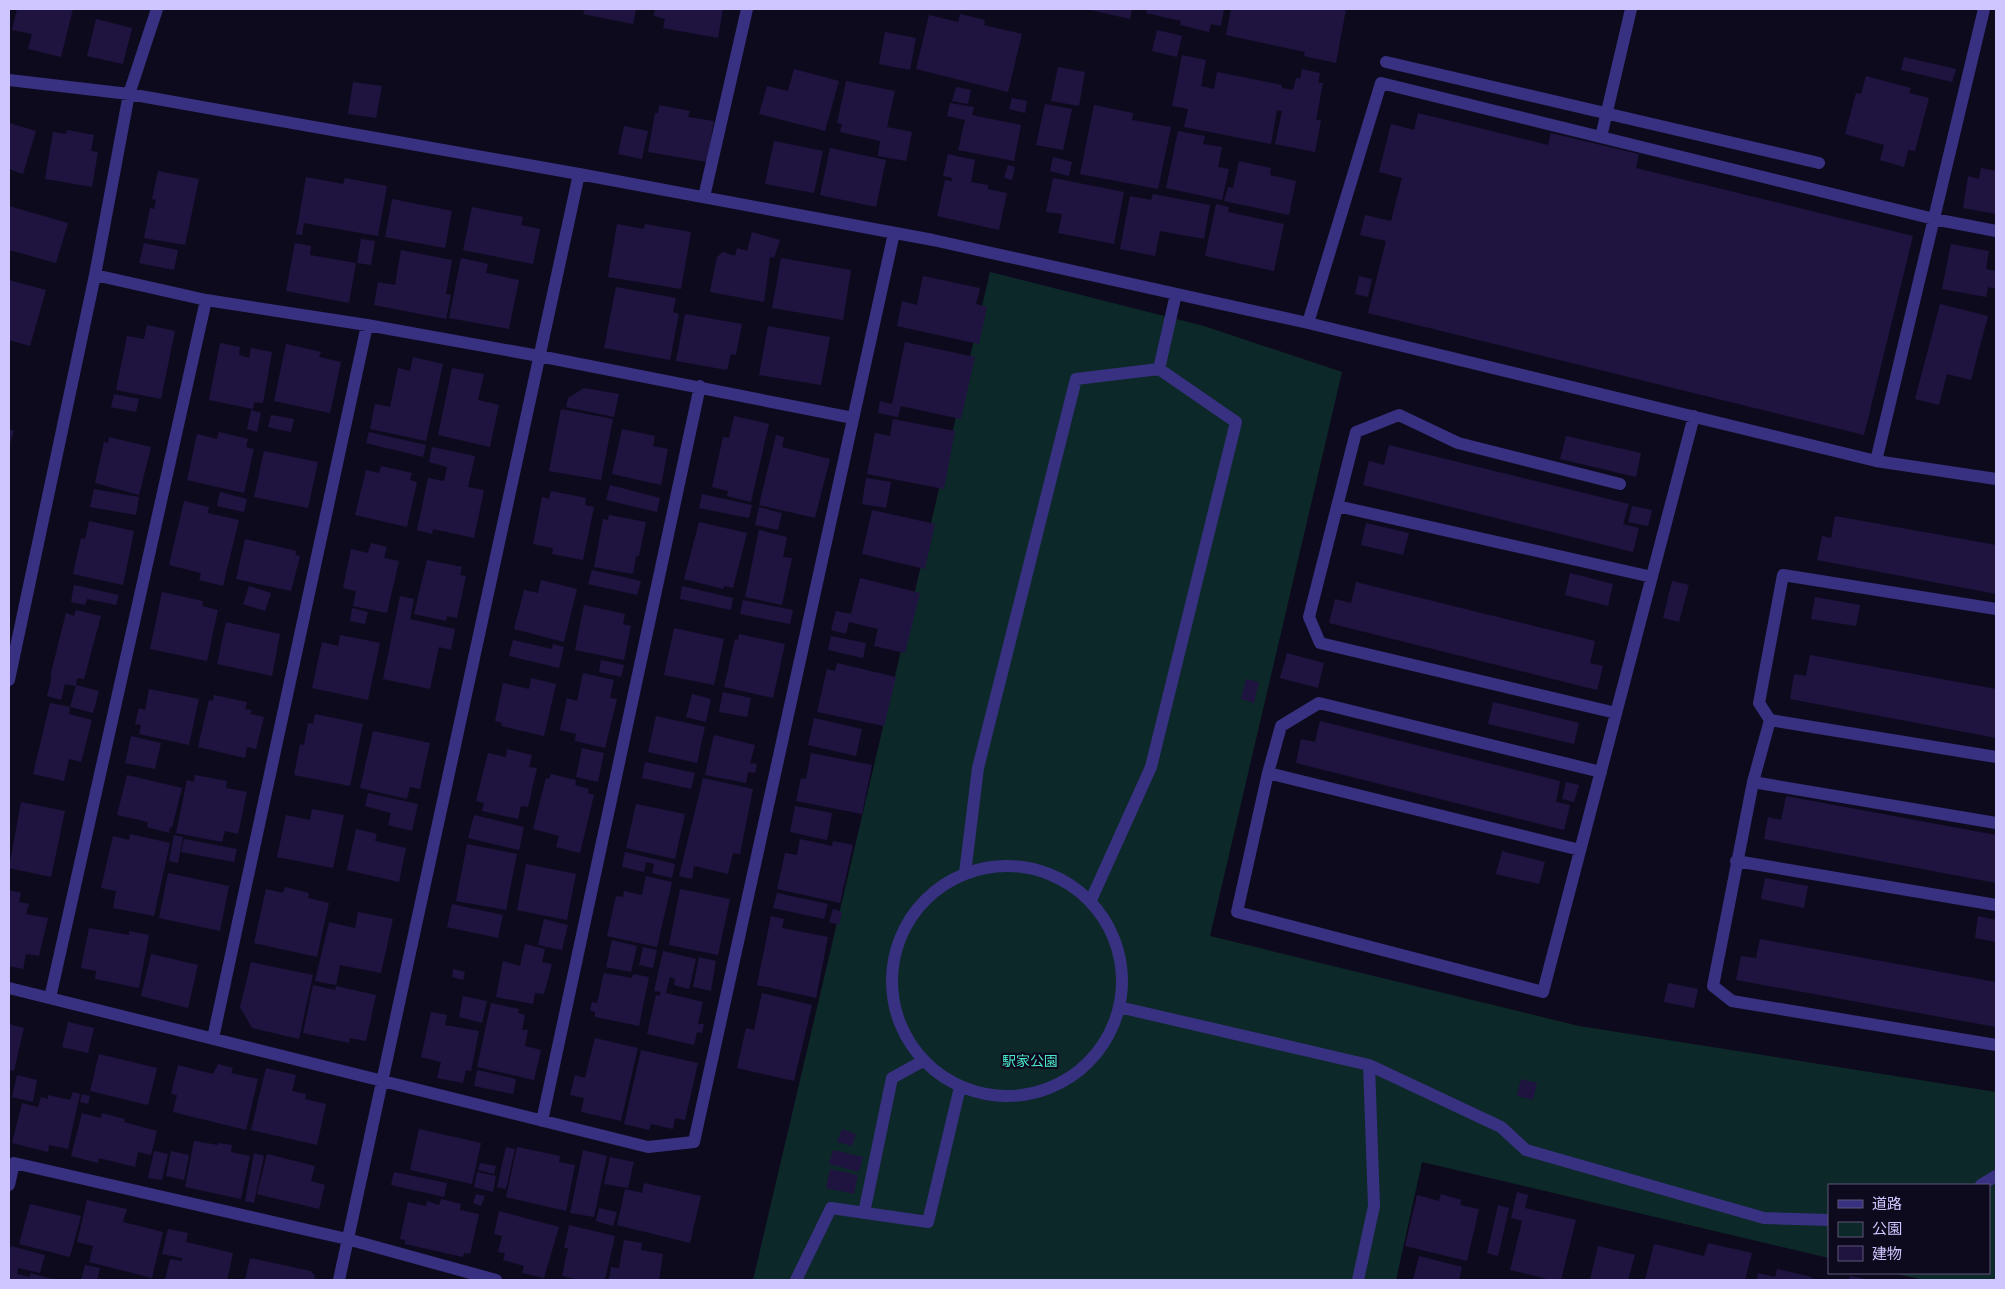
<svg xmlns="http://www.w3.org/2000/svg" width="2005" height="1289" font-family="Barlow,'Noto Sans JP',sans-serif">
  <style>
    .green { fill: #0d2828 }
    .building { fill: #1f1440 }
    .lines { fill: none; stroke-linecap: round; stroke-linejoin: round }
    .minor { stroke: #383181; stroke-width: 12 }
    .labels { text-anchor: middle; stroke-width: 4.5; stroke-linejoin: round; paint-order: stroke }
    .park-label { font-size: 14px; fill: #49e8c8; stroke: #0e0a1e }
  </style>
  <rect width="100%" height="100%" fill="#0e0a1e"/>
  <path class="green" d="M990,272L1204,326L1342,372L1210,936L1579,1026L1996,1092V1280H1924L1892,1273H1989V1185H1829V1258L1422,1162L1396,1280H753Z"/>
  <path class="building" d="M17,9H73L61,57L28,49L32,34L12,30Z
    M585,9H636L633,24L583,14Z
    M655,9H723L718,38L663,28L665,19L654,16Z
    M1086,9H1132L1130,19Z
    M1147,9H1224L1221,26L1211,24L1209,32L1180,25L1181,21L1146,13Z
    M1231,9H1346L1336,63L1304,56L1305,52L1226,35Z
    M960,14L985,20L984,25L1022,34L1008,92L916,69L929,15L958,22Z
    M96,19L132,28L123,64L87,56Z
    M1157,30L1182,36L1177,57L1152,51Z
    M885,32L916,38L910,70L879,64Z
    M1182,55L1206,60L1201,86L1214,89L1217,72L1282,85V88L1293,90L1296,78L1300,79L1302,69L1320,73L1318,83H1323L1316,120H1321L1315,152L1275,144L1282,111L1277,110L1271,144L1184,127L1188,109L1172,106Z
    M1904,57L1956,69L1952,82L1901,70Z
    M1058,67L1085,72L1079,106L1051,101Z
    M794,69L839,81L825,131L759,114L767,86L788,91Z
    M1866,76L1911,88L1909,93L1929,98L1915,151L1908,150L1904,167L1880,160L1884,145L1845,134L1856,93L1861,94Z
    M846,81L895,91L887,127L912,132L906,161L878,156L880,141L840,132L842,124L837,123Z
    M353,82L382,86L376,118L348,114Z
    M956,87L971,90L968,104L952,101Z
    M1012,98L1027,101L1025,113L1009,109Z
    M950,103L974,107L972,115L1021,125L1014,161L958,150L965,120L947,116Z
    M1045,104L1072,109L1063,150L1036,145Z
    M659,105L690,111L688,117L714,121L707,162L648,152L655,113H658Z
    M1094,105L1133,113L1132,120L1171,127L1158,189L1080,174Z
    M1418,113L1548,145L1551,133L1639,154L1636,168L1913,236L1864,435L1368,313L1386,241L1360,235L1365,215L1391,221L1402,178L1379,172L1391,124L1414,130Z
    M9,123L36,131L23,174L9,169Z
    M624,126L648,131L642,159L618,154Z
    M67,130L94,135L91,151L98,152L92,187L45,179L53,132L66,134Z
    M1178,131L1205,136L1203,144L1222,147L1218,167L1229,169L1222,200L1166,188Z
    M774,141L823,151L814,193L765,184Z
    M830,148L886,160L876,207L820,195Z
    M948,154L975,160L971,182L988,185V189L1007,193L999,230L937,216L945,180L952,181V178L943,176Z
    M1053,157L1072,162L1069,176L1050,171Z
    M1239,161L1271,168L1270,175L1296,181L1289,215L1224,201L1228,187L1233,188Z
    M1008,165L1015,167L1012,180L1004,178Z
    M1981,168L1996,171V214L1963,208L1968,176L1979,179Z
    M158,171L199,179L185,245L144,238L150,208L154,209L156,200L152,199Z
    M306,177L343,184L345,178L387,186L378,236L304,223L302,235L296,234Z
    M1053,178L1124,192L1114,244L1058,233L1062,214L1046,212Z
    M1153,194L1210,205L1204,239L1160,231L1155,256L1120,249L1130,196L1151,200Z
    M392,199L452,211L445,248L385,237Z
    M1216,204L1229,207L1228,212L1284,224L1274,271L1205,256Z
    M9,206L68,223L56,263L9,250Z
    M472,207L523,217L521,225L540,229L533,264L463,250Z
    M617,224L644,229L645,224L691,232L681,289L608,277Z
    M752,232L780,240L774,258L770,257L764,302L710,292L717,257L723,252L735,256L737,248L747,251Z
    M361,239L375,241L371,265L357,263Z
    M144,243L178,250L174,270L139,263Z
    M295,243L311,246L310,255L356,263L349,303L286,291Z
    M1951,244L1989,251L1986,269L1996,271V289L1988,287L1986,297L1942,289Z
    M401,250L452,260L446,294L451,295L446,319L374,305L378,282L395,285Z
    M461,258L488,264L486,273L519,280L509,329L449,318Z
    M781,258L851,270L843,320L772,308Z
    M923,276L980,288L976,304L987,307L979,344L897,326L902,301L917,305Z
    M1359,276L1372,279L1368,297L1355,294Z
    M9,280L46,290L30,346L9,340Z
    M616,287L676,298L673,312L679,314L670,360L604,348Z
    M1940,304L1988,316L1971,380L1947,374L1939,405L1915,399Z
    M685,314L742,324L736,355L731,354L727,370L676,361Z
    M147,325L175,331L161,399L116,390L127,336L144,339Z
    M768,326L830,337L821,385L759,375Z
    M905,342L975,357L961,419L901,406L898,417L878,413L880,401L892,404Z
    M220,343L240,347L239,355L249,358L251,348L272,352L263,403L254,402L253,409L209,400Z
    M286,344L321,352L319,357L341,362L330,413L274,401Z
    M413,357L443,364L426,441L370,429L375,404L390,407L398,368L410,371Z
    M452,368L484,374L478,400L499,405L490,447L438,435Z
    M584,388L619,394L614,417L566,407L568,398Z
    M114,394L139,399L136,412L111,407Z
    M561,409L613,419L601,480L549,471Z
    M251,410L261,413L257,432L247,429Z
    M271,415L294,419L291,432L268,427Z
    M734,416L769,424L751,502L727,496L728,491L712,487L723,437L729,438Z
    M893,419L955,431L944,489L867,474L875,433L890,436Z
    M9,429L14,431L9,446Z
    M622,429L655,436L653,446L668,449L661,485L612,474Z
    M219,432L248,439L246,447L254,449L244,493L187,480L197,434L217,439Z
    M369,432L426,445L423,457L366,443Z
    M776,435L784,437L782,447L830,459L815,518L759,505Z
    M1566,436L1641,453L1636,477L1560,459Z
    M109,437L151,447L139,495L95,483L104,442L108,443Z
    M1389,445L1629,504L1623,524L1639,528L1633,552L1363,485L1369,461L1384,465Z
    M432,447L475,456L468,487L484,490L474,538L433,529L432,534L417,530L428,478L444,481L447,467L429,462Z
    M264,451L318,462L308,508L254,497Z
    M381,466L412,473L410,480L417,482L407,527L355,515L366,470L379,473Z
    M866,478L891,482L886,508L862,504Z
    M610,485L660,498L657,512L606,500Z
    M94,489L139,497L136,515L90,507Z
    M551,491L586,498L585,505L594,507L583,560L552,554L553,548L533,544L542,497L549,499Z
    M220,492L247,499L244,512L217,506Z
    M702,494L752,505L749,518L699,508Z
    M184,501L209,507L208,513L239,520L223,586L199,580L201,573L169,565Z
    M1632,506L1652,510L1648,526L1628,522Z
    M759,507L782,513L778,530L755,525Z
    M872,510L935,524L925,569L862,554Z
    M609,515L646,522L639,556H636L633,574L594,567L603,519L608,520Z
    M1835,516L1996,545V594L1817,560L1822,536L1831,538Z
    M89,521L134,531L123,585L73,574L81,538L85,539Z
    M699,522L747,533L733,588L724,586L723,589L684,579Z
    M1366,523L1409,533L1403,555L1361,545Z
    M759,530L787,537L783,557L792,558L782,605L745,597Z
    M245,539L297,551L295,555L300,556L291,591L236,579Z
    M371,543L387,547L384,558L399,561L387,613L353,606L356,591L343,588L351,549L368,553Z
    M427,560L462,567L460,575L466,576L457,618L447,616L446,621L414,614Z
    M592,570L641,581L637,595L588,584Z
    M1570,573L1613,584L1608,606L1565,595Z
    M860,578L920,593L905,653L874,646L878,629L849,622L846,634L831,630L836,611L851,614Z
    M541,580L577,589L564,642L514,629L524,590L538,593Z
    M1672,581L1689,585L1679,622L1663,618Z
    M1356,582L1595,641L1590,663L1603,666L1597,690L1329,623L1335,599L1351,603Z
    M74,585L119,595L116,605L87,599L85,605L71,602Z
    M249,586L271,593L265,611L243,604Z
    M682,586L733,598L731,610L680,599Z
    M162,592L203,601L202,606L218,610L207,661L150,649Z
    M400,596L414,599L410,619L455,629L451,650L439,647L430,689L383,679Z
    M1815,597L1860,605L1856,626L1811,619Z
    M743,600L793,610L790,624L740,614Z
    M584,605L625,614L623,624L631,626L624,660L575,650Z
    M352,608L368,612L365,624L350,621Z
    M76,610L101,616L84,679L77,678L76,685L99,691L93,713L70,707L69,714L92,720L81,762L69,759L64,781L33,774L50,703L70,707L76,686L65,684L61,700L47,696L51,680V673L66,613L74,616Z
    M226,622L280,634L272,676L217,664Z
    M674,628L724,639L714,685L664,675Z
    M739,634L785,644L773,698L724,687L735,639L738,640Z
    M340,635L380,643L368,700L312,688L322,642L338,646Z
    M831,636L866,643L863,658L828,650Z
    M513,640L552,649L553,644L564,647L559,668L509,656Z
    M1287,653L1324,663L1318,688L1280,678Z
    M1810,655L1996,689V738L1790,699L1794,674L1806,676Z
    M601,660L624,665L621,677L599,672Z
    M837,663L896,677L884,726L817,712L827,669L835,671Z
    M583,673L614,680L610,698L617,699L605,748L575,741L576,734L560,730L567,698L577,701Z
    M531,678L556,684L544,736L501,726L502,723L495,721L503,683L529,689Z
    M1246,679L1259,682L1254,703L1241,699Z
    M149,689L199,699L189,745L139,734L141,725L135,724L139,708L145,710Z
    M723,692L751,698L747,717L719,712Z
    M692,694L711,699L706,722L686,717Z
    M214,695L247,702L245,709L252,710L250,714L264,717L256,749L247,747L245,758L198,747L209,700L213,701Z
    M1493,702L1579,723L1574,744L1488,724Z
    M315,714L363,724L350,786L294,775L300,744L304,745L308,723L313,724Z
    M656,716L705,727L697,763L648,752Z
    M814,718L862,729L856,756L808,745Z
    M1320,721L1560,781L1556,802L1570,805L1564,830L1296,763L1301,739L1315,742Z
    M373,731L430,743L420,789L410,787L407,799L360,788Z
    M714,735L755,745L750,763L757,764L755,773L748,772L746,783L705,775Z
    M131,736L161,743L155,769L125,763Z
    M582,748L604,753L598,782L576,777Z
    M507,749L532,755L529,767L537,768L528,807L521,806L518,819L482,811L484,803L476,801L488,753L506,757Z
    M811,753L872,765L862,814L796,801L801,778L806,779Z
    M645,762L695,773L691,789L642,778Z
    M551,774L576,780L575,785L589,789L588,793L594,795L580,853L556,847L559,836L533,829L546,778L549,779Z
    M127,775L182,788L172,828L170,827L169,833L147,827L148,822L117,815Z
    M195,775L227,781L226,788L247,792L238,834L225,831L222,842L176,833L187,780L194,782Z
    M703,778L753,789L740,854L733,853L728,874L694,866L692,879L679,876Z
    M1566,782L1579,785L1574,802L1562,799Z
    M368,793L418,804L412,831L388,825L391,813L365,806Z
    M1786,796L1996,835V883L1764,839L1768,817L1781,820Z
    M21,802L65,811L51,877L9,868Z
    M636,804L685,814L675,859L626,848Z
    M795,806L832,813L827,840L790,832Z
    M312,809L344,815L333,868L277,857L286,815L310,820Z
    M474,815L524,827L519,850L468,838Z
    M356,829L377,834L375,841L406,848L399,882L347,870Z
    M130,834L170,843L154,916L113,908L116,891L101,888L113,836L129,840Z
    M174,835L183,837L178,863L169,861Z
    M184,839L237,849L234,862L181,852Z
    M800,839L832,846L833,841L853,845L840,903L777,889L785,853L797,855Z
    M467,844L517,854L506,910L456,901Z
    M1502,851L1545,862L1539,884L1496,874Z
    M625,852L675,864L672,878L652,873L654,864L646,862L644,872L622,867Z
    M526,864L576,874L567,920L517,910Z
    M168,873L229,886L220,931L159,918Z
    M646,876L672,882L657,947L607,936L616,896L623,897L624,891L642,895Z
    M1765,878L1808,886L1804,908L1761,899Z
    M285,887L309,893L308,898L329,903L317,957L254,943L266,889L283,893Z
    M680,889L730,899L718,955L669,945Z
    M9,890L21,893L19,902L29,904L26,914L48,918L39,956L26,954L23,969L9,966Z
    M777,893L828,904L824,919L773,908Z
    M452,904L503,915L498,938L447,927Z
    M833,909L842,912L839,925L829,922Z
    M358,912L393,919L381,973L340,965L336,985L315,981L329,922L355,928Z
    M771,916L784,919L782,928L828,937L816,998L757,985Z
    M1978,916L1996,920V942L1975,938Z
    M544,919L568,925L562,950L538,945Z
    M89,928L129,935V931L149,935L139,988L95,979L96,971L81,968Z
    M1760,939L1996,982V1027L1736,980L1741,956L1756,958Z
    M612,940L637,946L631,972L606,967Z
    M525,944L545,949L542,962L552,964L544,994L535,993L533,1004L496,997L503,961L520,966Z
    M643,947L657,950L653,968L639,965Z
    M663,951L696,959L689,989L674,985L675,979L670,977L666,993L703,1002L698,1024H704L702,1033L697,1032L694,1045L647,1034L656,995L659,996L661,992L654,991Z
    M151,954L198,965L188,1008L141,996Z
    M699,957L716,961L711,991L693,987Z
    M251,962L313,975L299,1039L252,1028L240,1007Z
    M453,969L465,972L463,980L452,977Z
    M604,973L632,978L633,974L649,977L639,1026L595,1017V1012L590,1010L592,1002L597,1003Z
    M1668,983L1698,989L1694,1008L1664,1002Z
    M313,985L335,990L336,986L376,995L366,1041L350,1038L349,1043L303,1033Z
    M762,993L812,1005L794,1081L737,1068L746,1028L754,1030Z
    M463,996L487,1001L482,1023L459,1017Z
    M491,1003L519,1009L518,1013L525,1015L522,1030H528L525,1046L541,1050L534,1080L477,1067Z
    M431,1012L447,1015L445,1025L479,1031L471,1071L466,1070L463,1083L437,1078L441,1062L421,1057Z
    M68,1022L94,1028L88,1053L62,1047Z
    M9,1024L24,1028L14,1071L9,1070Z
    M595,1038L638,1048L621,1121L581,1112L584,1098L570,1095L575,1075L585,1078Z
    M641,1050L698,1063L685,1120L675,1118L673,1129L651,1124L649,1130L624,1124Z
    M99,1054L157,1068L148,1105L90,1091Z
    M218,1064L233,1068L231,1073L258,1079L246,1130L173,1112L177,1095L171,1094L178,1065L213,1074Z
    M266,1068L296,1075L292,1091L306,1094L305,1099L326,1104L317,1145L251,1130Z
    M477,1070L516,1079L513,1094L474,1086Z
    M17,1075L37,1080L33,1102L12,1097Z
    M1521,1079L1537,1083L1533,1100L1517,1096Z
    M73,1092L80,1094L68,1149L49,1145L48,1152L12,1143L22,1103L38,1107L41,1097L48,1099V1095L70,1100Z
    M82,1094L90,1096L88,1104L80,1102Z
    M82,1113L101,1118L102,1113L125,1119L124,1122L157,1131L151,1155L138,1152L135,1167L99,1158L98,1163L71,1156Z
    M419,1129L481,1143L472,1184L410,1170Z
    M842,1129L856,1134L852,1146L837,1142Z
    M194,1141L218,1145V1143L232,1145L231,1152L250,1156L241,1199L185,1187Z
    M506,1147L515,1149L506,1189L497,1187Z
    M517,1147L560,1156L559,1162L575,1165L566,1211L506,1197Z
    M583,1150L607,1156L594,1217L570,1213Z
    M833,1150L863,1157L859,1172L829,1164Z
    M154,1151L168,1154L162,1180L148,1178Z
    M171,1151L189,1155L184,1180L166,1176Z
    M254,1153L264,1156L254,1203L245,1201Z
    M267,1154L315,1166L311,1181L325,1185L319,1209L257,1194Z
    M610,1157L634,1162L628,1188L604,1184Z
    M480,1163L496,1166L494,1174L478,1170Z
    M830,1169L858,1175L854,1194L826,1188Z
    M394,1172L447,1183L444,1197L391,1185Z
    M477,1172L496,1176L493,1192L474,1187Z
    M644,1183L701,1196L690,1243L617,1225L625,1189L642,1193Z
    M1517,1192L1528,1195L1525,1208L1576,1220L1561,1280H1552L1510,1270L1522,1221L1511,1218Z
    M476,1194L485,1196L481,1206L473,1203Z
    M1441,1194L1461,1200L1460,1205L1479,1209L1467,1261L1405,1246L1417,1195L1439,1201Z
    M441,1199L461,1204L460,1210L479,1214L470,1254L464,1253L463,1257L405,1244V1240L400,1239L408,1202L426,1206L427,1201L439,1205Z
    M87,1200L127,1209L123,1222L163,1232L152,1278L89,1262L93,1246L77,1242Z
    M30,1204L81,1216L70,1257L19,1244Z
    M1498,1205L1509,1208L1498,1256L1487,1253Z
    M599,1208L617,1212L613,1226L596,1221Z
    M499,1211L559,1227L544,1278L522,1273L524,1266L503,1260L505,1253L498,1252L502,1236L494,1234Z
    M569,1225L615,1236L605,1280H581L562,1276L568,1248H564Z
    M168,1229L188,1233L186,1242L233,1253L227,1280H165L170,1259L182,1261V1258L162,1254Z
    M624,1240L642,1243L641,1250L663,1254L659,1280H609L611,1267L619,1268Z
    M1708,1243L1752,1253L1745,1280H1645L1654,1244L1704,1256Z
    M11,1246L45,1255L40,1273L18,1268L17,1274L30,1277V1273L56,1280H9V1256Z
    M1598,1246L1635,1255L1628,1280H1590Z
    M1419,1256L1462,1267L1459,1280H1413Z
    M250,1258L311,1271L315,1276L314,1280H245Z
    M85,1265L100,1268L97,1280H81Z
    M1777,1269L1812,1277L1811,1280H1757L1758,1273L1775,1277Z
    M1850,1276L1865,1279L1864,1280H1849Z"/>
  <g class="lines">
    <path class="minor" d="M1386,62L1819,163
      M9,80L129,94L579,174L933,240L1308,323L1876,461L1996,479
      M1601,137L1631,9
      M704,197L747,9
      M95,275L206,300L367,325L539,356L853,418
      M1308,323L1381,83L1934,219L1996,231
      M1876,461L1984,9
      M1337,506L1652,577
      M9,680L95,275L129,94L157,9
      M1616,713L1320,643L1309,617L1356,432L1399,415L1458,443L1620,484
      M1770,720L1759,703L1783,575L1996,609
      M1996,757L1770,720L1753,782L1713,986L1732,1001L1996,1045
      M1268,773L1281,726L1319,703L1601,772
      M1753,782L1996,823
      M1580,850L1268,773L1237,912L1543,992L1694,416
      M1736,861L1996,905
      M892 981a115 115 0 1 1 230 0a115 115 0 1 1-230 0Z
      M965,873L978,768L1076,379L1159,369L1176,294
      M1091,900L1151,767L1236,422L1159,369
      M9,988L648,1147L694,1142L894,233
      M50,998L206,300
      M1119,1007L1369,1065L1501,1127L1526,1150L1764,1218L1829,1220
      M213,1038L367,325
      M542,1121L700,386
      M9,1185L14,1163L347,1239L496,1280
      M1981,1185L1996,1176
      M864,1213L892,1078L923,1061
      M339,1280L579,174
      M796,1280L831,1208L928,1222L960,1087
      M1358,1280L1374,1206L1369,1065"/>
  </g>
  <g class="labels">
    <g class="park-label">
      <text x="1030" y="1066">駅家公園</text>
    </g>
  </g>
  <rect width="2005" height="1289" fill="none" stroke="#d0c6ff" stroke-width="20"/>
  <rect x="1828" y="1184" width="162" height="90" fill="#0e0a1e" stroke="#5c5578"/>
  <rect x="1838" y="1200" width="25" height="8" fill="#383181" stroke="#5c5578"/>
  <text x="1872" y="1209" font-size="15" fill="#d0c6ff">道路</text>
  <rect x="1838" y="1222" width="25" height="15" fill="#0d2828" stroke="#5c5578"/>
  <text x="1872" y="1234" font-size="15" fill="#d0c6ff">公園</text>
  <rect x="1838" y="1246" width="25" height="15" fill="#1f1440" stroke="#5c5578"/>
  <text x="1872" y="1259" font-size="15" fill="#d0c6ff">建物</text>
</svg>
